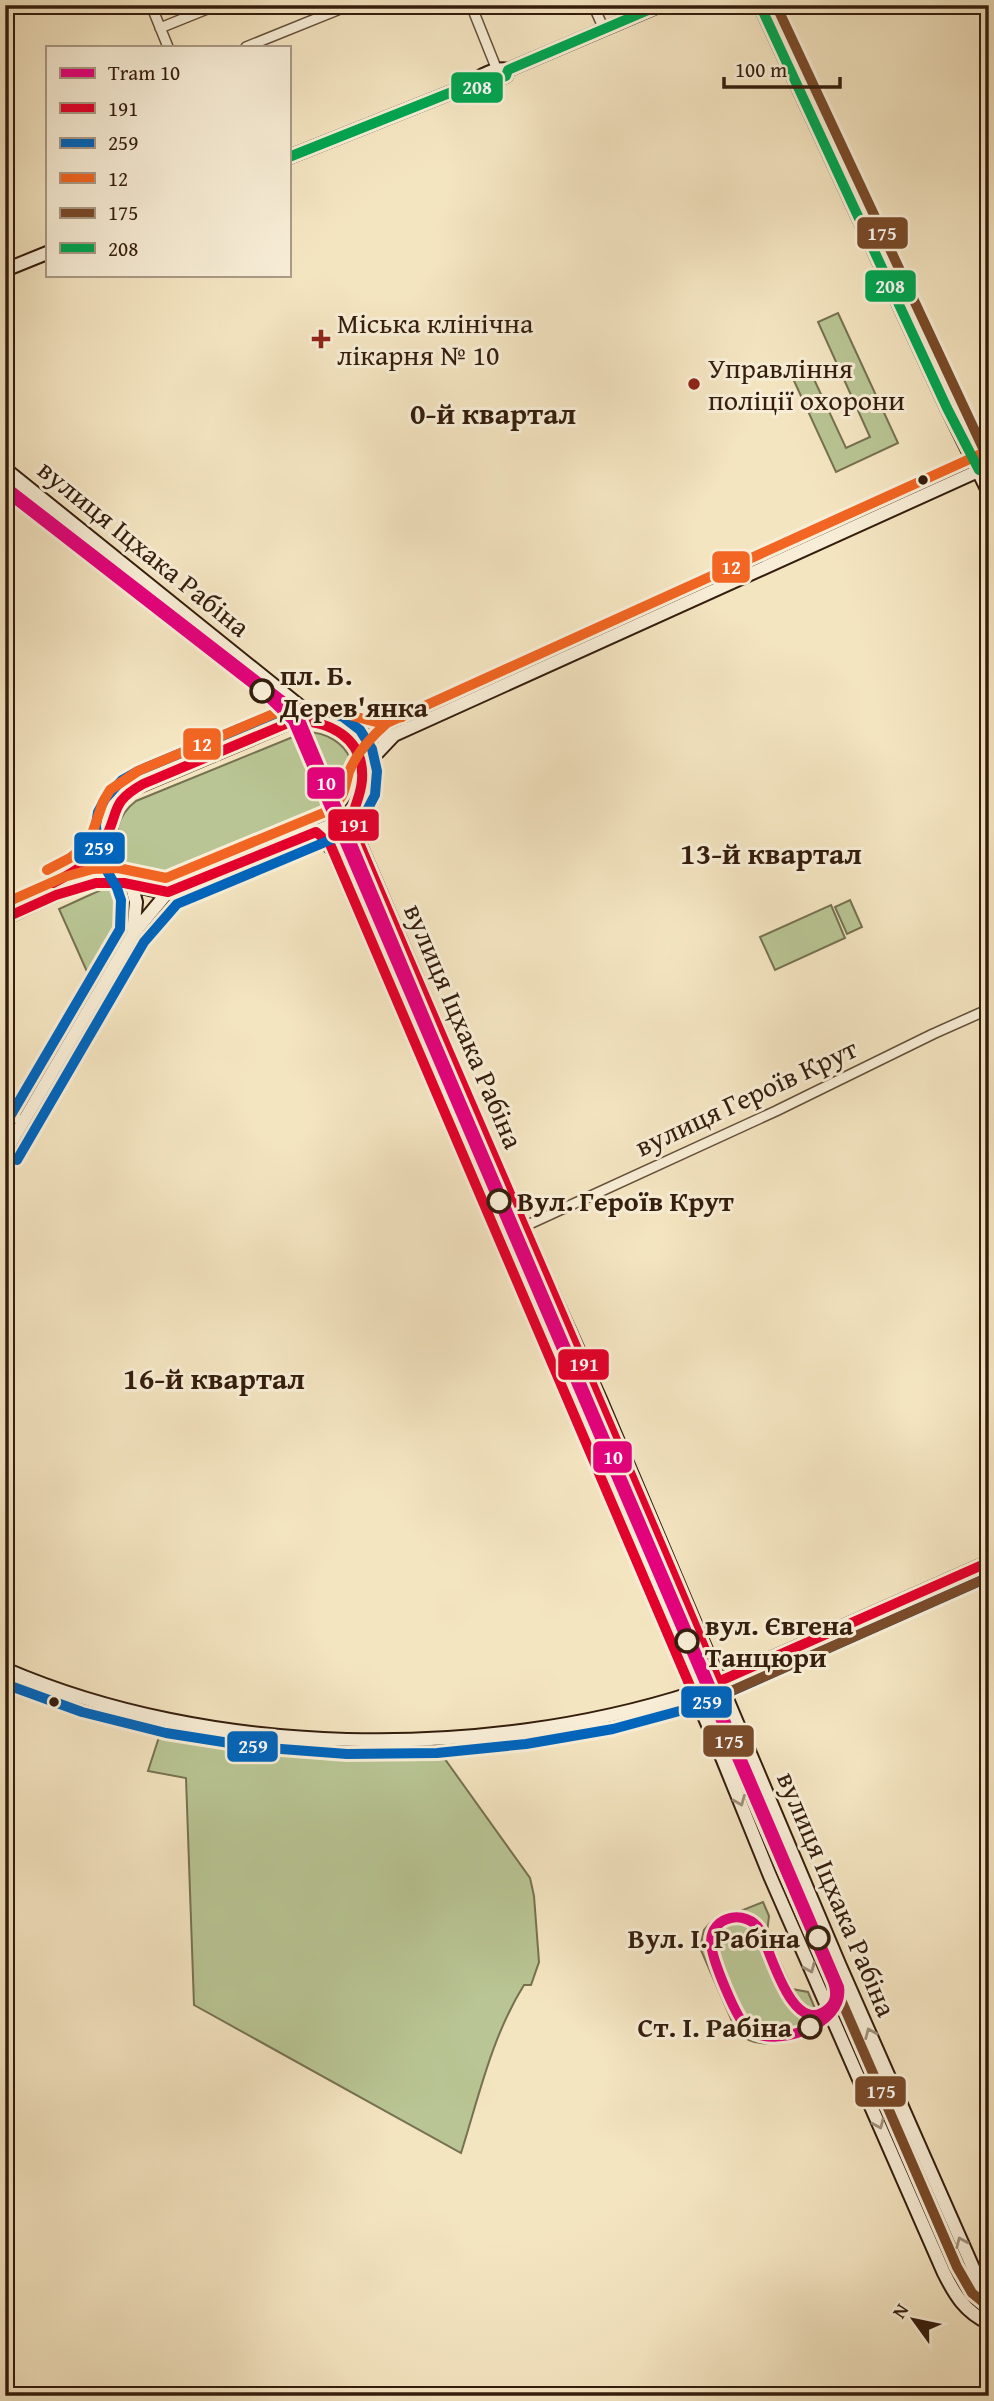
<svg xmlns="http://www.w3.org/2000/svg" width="994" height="2401" font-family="'Gentium Book Plus',serif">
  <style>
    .green { fill: #b9c594; stroke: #767150; stroke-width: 2 }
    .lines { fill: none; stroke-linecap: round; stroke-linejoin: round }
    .street-casing { stroke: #644f3a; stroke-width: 12 }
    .secondary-casing { stroke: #341d0d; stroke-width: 16 }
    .street { stroke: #f8eed7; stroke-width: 9 }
    .secondary { stroke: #f8eed7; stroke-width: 12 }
    .tram { stroke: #341d0d; stroke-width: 2 }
    .bus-1-casing { stroke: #f8eed7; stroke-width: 16 }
    .bus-2-casing { stroke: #f8eed7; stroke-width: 16 }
    .bus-3-casing { stroke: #f8eed7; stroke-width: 16 }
    .bus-4-casing { stroke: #f8eed7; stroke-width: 16 }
    .bus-5-casing { stroke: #f8eed7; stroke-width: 16 }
    .bus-1 { stroke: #e4002b; stroke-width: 10 }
    .bus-2 { stroke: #0065bd; stroke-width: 10 }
    .bus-3 { stroke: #f26522; stroke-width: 10 }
    .bus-4 { stroke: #7a4b2a; stroke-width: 10 }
    .bus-5 { stroke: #00a651; stroke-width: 10 }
    .tram-1-casing { stroke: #f8eed7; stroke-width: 16 }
    .tram-1 { stroke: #e5007d; stroke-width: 10 }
    .oneway { stroke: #a0907c }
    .poi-dot { fill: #8f2418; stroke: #f8eed7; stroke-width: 2.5 }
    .bus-dot { fill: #341d0d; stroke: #f8eed7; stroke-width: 2.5 }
    .stop-dot { fill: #f8eed7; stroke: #341d0d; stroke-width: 3.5 }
    .labels { text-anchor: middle; stroke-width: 6; stroke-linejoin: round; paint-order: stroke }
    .poi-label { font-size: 28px; fill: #341d0d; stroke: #f8eed7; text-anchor: start }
    .street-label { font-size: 28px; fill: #341d0d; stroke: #f8eed7 }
    .stop-label { font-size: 28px; font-weight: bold; fill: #341d0d; stroke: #f8eed7; text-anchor: start }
    .neighbourhood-label { font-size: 30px; font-weight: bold; fill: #341d0d; stroke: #f8eed7 }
    .line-badge { stroke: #f8eed7; stroke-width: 2.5 }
    .badge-label { font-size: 19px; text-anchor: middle; font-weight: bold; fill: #fff }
  </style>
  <rect width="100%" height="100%" fill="#f4e5c1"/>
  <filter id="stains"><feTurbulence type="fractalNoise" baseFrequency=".00286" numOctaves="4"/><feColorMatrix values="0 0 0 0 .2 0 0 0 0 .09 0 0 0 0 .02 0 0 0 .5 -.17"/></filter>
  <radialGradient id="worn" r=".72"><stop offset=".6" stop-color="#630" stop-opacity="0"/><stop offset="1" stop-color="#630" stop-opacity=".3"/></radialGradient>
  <path class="green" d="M838,313L898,443L836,472L789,370L806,362L846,448L870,437L818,322Z
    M305,732C350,732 370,777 336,809L168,880C120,885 98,830 136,801Z
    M105,888C126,887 139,905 132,925C126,941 103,970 93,985L59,909Z
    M850,900L862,927L847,934L835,907Z
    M831,905L845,938L775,970L760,937Z
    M159,1737L262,1753L333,1757L442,1755L530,1878L534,1896L539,1962L531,1985H524C492,2036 479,2096 461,2153L194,2005L186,1778L148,1771Z
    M763,1902L769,1916L767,1933L792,1989L808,1992L822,2025C796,2037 755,2058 735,2028L700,1948L704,1930L710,1923Z"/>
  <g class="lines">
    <g class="street-casing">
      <path id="street" d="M151,5L168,47
        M471,5L497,70
        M593,5L604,29
        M160,28L217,5
        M246,47L350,5
        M5,1111L23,1122
        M523,1227L776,1111L933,1034L989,1009"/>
    </g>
    <g class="secondary-casing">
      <path id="secondary" d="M760,5L947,408L989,493
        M472,84L478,88L506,76L508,70
        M289,157L472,84C478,75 498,67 508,70L661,5
        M5,270L47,253
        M5,469L317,720
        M343,730C360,737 376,737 394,735L989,466
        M363,776L376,754L394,735
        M354,806L352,818L357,838L523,1227L600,1399L840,1966L989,2304
        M316,832L333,850L723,1760L770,1876L944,2273C955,2295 965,2312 989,2323
        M5,903C33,892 69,882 90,860C98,852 103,842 108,832
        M5,918C37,904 74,882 109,882C129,881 148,891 168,892L336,823C390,786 359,714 293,721L128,791L116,803L108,832L118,864L131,884L136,902L133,934
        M5,1153L133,934L168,892
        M5,1669C211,1758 481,1761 693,1693L989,1562"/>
    </g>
    <use href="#street" class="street"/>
    <use href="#secondary" class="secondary"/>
    <path class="tram" d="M729,1918C714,1924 704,1929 704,1946L735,2023C747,2043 762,2044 783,2037"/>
    <g class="bus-1-casing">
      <path id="bus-1" d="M53,883C73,873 93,861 104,841C120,812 109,803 143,784L293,721C329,720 365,738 362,780C360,805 347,809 357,838C477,1120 601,1400 719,1683
        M5,918L56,895L96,883H124L168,892L316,832L330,844L693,1693L989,1562"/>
    </g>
    <g class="bus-2-casing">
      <path id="bus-2" d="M5,1125L120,929L121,900L117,888L104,866L97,840L96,825L98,812L105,799L122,780L138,771L289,708L321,709L343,717L360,730L372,749L377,771L375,795L365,814L342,835L177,904L144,942L17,1160
        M5,1684L82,1712L166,1733L255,1747L347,1754L437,1753L526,1744L613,1729L698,1706L989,1577"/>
    </g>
    <g class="bus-3-casing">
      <path id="bus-3" d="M47,870L70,858L83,847L92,834L103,802L110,790L138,771L290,707L325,709L376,722L402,717
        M5,903L64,877L93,869L118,868L166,878L328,811C346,795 343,794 349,772C356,754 372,736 387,723L983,453"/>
    </g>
    <g class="bus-4-casing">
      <path id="bus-4" d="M776,5L989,461
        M989,1577L711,1700L957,2267L972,2293L989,2307"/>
    </g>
    <g class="bus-5-casing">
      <path id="bus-5" d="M760,5L947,408L979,470
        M289,157L472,84L478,88L506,76L508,70L660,5"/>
    </g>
    <use href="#bus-1" class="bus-1"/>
    <use href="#bus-2" class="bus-2"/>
    <use href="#bus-3" class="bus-3"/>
    <use href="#bus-4" class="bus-4"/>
    <use href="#bus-5" class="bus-5"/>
    <g class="tram-1-casing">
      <path id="tram-1" d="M5,486L284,702L300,720L433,1037L839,1987C845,2025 774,2049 749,2030C737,2021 711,1958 711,1942C711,1915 747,1909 760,1930C770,1950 793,2041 829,2008C837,2001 836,1991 833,1982L293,721L262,691L5,491"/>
    </g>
    <use href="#tram-1" class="tram-1"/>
  </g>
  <defs><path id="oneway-chevron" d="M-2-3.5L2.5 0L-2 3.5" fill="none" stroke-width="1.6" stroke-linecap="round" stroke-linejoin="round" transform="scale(1.75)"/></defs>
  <g class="oneway">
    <use href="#oneway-chevron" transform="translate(740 1801) rotate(68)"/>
    <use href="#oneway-chevron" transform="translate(810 1968) rotate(67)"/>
    <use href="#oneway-chevron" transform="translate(870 2033) rotate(-113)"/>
    <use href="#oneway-chevron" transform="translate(879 2124) rotate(66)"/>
    <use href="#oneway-chevron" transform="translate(961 2242) rotate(-114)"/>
  </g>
  <g class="poi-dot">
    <path d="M317.5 328.5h7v7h7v7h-7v7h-7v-7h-7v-7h7z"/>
    <circle cx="694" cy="384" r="7"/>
  </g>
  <g class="bus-dot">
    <circle cx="923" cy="480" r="6"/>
    <circle cx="54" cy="1702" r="6"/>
  </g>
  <g class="stop-dot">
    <circle cx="262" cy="691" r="11"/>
    <circle cx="499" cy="1201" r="11"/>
    <circle cx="687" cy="1641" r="11"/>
    <circle cx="818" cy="1938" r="11"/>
    <circle cx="810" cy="2027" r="11"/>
  </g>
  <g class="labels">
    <g class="poi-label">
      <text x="337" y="333">Міська клінічна<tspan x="337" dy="32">лікарня № 10</tspan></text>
      <text x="708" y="378">Управління<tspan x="708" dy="32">поліції охорони</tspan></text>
    </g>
    <g class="street-label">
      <text transform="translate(144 548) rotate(39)" y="10">вулиця Іцхака Рабіна</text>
      <text transform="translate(464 1026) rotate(67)" y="10">вулиця Іцхака Рабіна</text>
      <text transform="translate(746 1097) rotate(-25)" y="10">вулиця Героїв Крут</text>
      <text transform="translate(837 1894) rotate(67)" y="10">вулиця Іцхака Рабіна</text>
    </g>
    <g class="stop-label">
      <text x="280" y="685">пл. Б.<tspan x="280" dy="32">Дерев'янка</tspan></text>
      <text x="517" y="1211">Вул. Героїв Крут</text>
      <text x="705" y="1635">вул. Євгена<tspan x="705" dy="32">Танцюри</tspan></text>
      <text x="800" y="1948" text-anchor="end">Вул. І. Рабіна</text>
      <text x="792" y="2037" text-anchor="end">Ст. І. Рабіна</text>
    </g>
    <g class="neighbourhood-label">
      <text x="493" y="424">0-й квартал</text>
      <text x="771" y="864">13-й квартал</text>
      <text x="214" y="1389">16-й квартал</text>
    </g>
  </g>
  <g class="line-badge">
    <rect x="450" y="71" width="54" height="33" rx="7" fill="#00a651"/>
    <rect x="856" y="216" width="53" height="34" rx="7" fill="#7a4b2a"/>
    <rect x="864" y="269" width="53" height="34" rx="7" fill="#00a651"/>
    <rect x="711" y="550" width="40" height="34" rx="7" fill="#f26522"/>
    <rect x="182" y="727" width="40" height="34" rx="7" fill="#f26522"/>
    <rect x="306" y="766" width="40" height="34" rx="7" fill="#e5007d"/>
    <rect x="327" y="808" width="53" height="34" rx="7" fill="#e4002b"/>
    <rect x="73" y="831" width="53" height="34" rx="7" fill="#0065bd"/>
    <rect x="557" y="1348" width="53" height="33" rx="7" fill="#e4002b"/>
    <rect x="592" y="1440" width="41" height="34" rx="7" fill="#e5007d"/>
    <rect x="680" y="1685" width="53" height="34" rx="7" fill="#0065bd"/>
    <rect x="702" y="1724" width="53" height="34" rx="7" fill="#7a4b2a"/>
    <rect x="226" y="1730" width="53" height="33" rx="7" fill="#0065bd"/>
    <rect x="854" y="2075" width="53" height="33" rx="7" fill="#7a4b2a"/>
  </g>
  <g class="badge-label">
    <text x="477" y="94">208</text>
    <text x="882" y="240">175</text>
    <text x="890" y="293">208</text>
    <text x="731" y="574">12</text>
    <text x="202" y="751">12</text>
    <text x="326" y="790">10</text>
    <text x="354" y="832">191</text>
    <text x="99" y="855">259</text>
    <text x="584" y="1371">191</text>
    <text x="613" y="1464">10</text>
    <text x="707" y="1709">259</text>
    <text x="729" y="1748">175</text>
    <text x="253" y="1753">259</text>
    <text x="881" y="2098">175</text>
  </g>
  <rect width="994" height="2401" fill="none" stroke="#f4e5c1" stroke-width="28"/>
  <rect x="7" y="7" width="980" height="2387" fill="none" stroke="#341d0d" stroke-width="3.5"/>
  <rect x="14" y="14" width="966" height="2373" fill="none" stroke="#341d0d" stroke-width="2"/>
  <rect x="46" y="46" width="245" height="231" fill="#f8eed7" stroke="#aa9a86" stroke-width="2"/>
  <rect x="60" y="68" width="35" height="10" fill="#e5007d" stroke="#aa9a86" stroke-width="2"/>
  <text x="108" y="80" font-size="21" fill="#341d0d">Tram 10</text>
  <rect x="60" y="103" width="35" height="10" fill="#e4002b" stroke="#aa9a86" stroke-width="2"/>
  <text x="108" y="116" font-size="21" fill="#341d0d">191</text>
  <rect x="60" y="138" width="35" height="10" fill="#0065bd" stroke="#aa9a86" stroke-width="2"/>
  <text x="108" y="150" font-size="21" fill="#341d0d">259</text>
  <rect x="60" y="173" width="35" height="10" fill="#f26522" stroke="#aa9a86" stroke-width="2"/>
  <text x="108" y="186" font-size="21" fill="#341d0d">12</text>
  <rect x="60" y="208" width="35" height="10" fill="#7a4b2a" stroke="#aa9a86" stroke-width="2"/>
  <text x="108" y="220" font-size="21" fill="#341d0d">175</text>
  <rect x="60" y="243" width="35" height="10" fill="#00a651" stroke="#aa9a86" stroke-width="2"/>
  <text x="108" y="256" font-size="21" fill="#341d0d">208</text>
  <g transform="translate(914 2320) rotate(303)" stroke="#f8eed7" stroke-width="5" paint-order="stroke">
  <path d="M0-5L12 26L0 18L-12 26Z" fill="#341d0d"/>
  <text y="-10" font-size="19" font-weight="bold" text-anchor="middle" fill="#341d0d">N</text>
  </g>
  <path d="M724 77v10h116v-10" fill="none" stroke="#341d0d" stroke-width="3.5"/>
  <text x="735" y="77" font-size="21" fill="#341d0d" stroke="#f8eed7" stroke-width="5" paint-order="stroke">100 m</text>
  <rect width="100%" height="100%" filter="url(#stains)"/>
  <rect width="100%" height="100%" fill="url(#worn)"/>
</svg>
